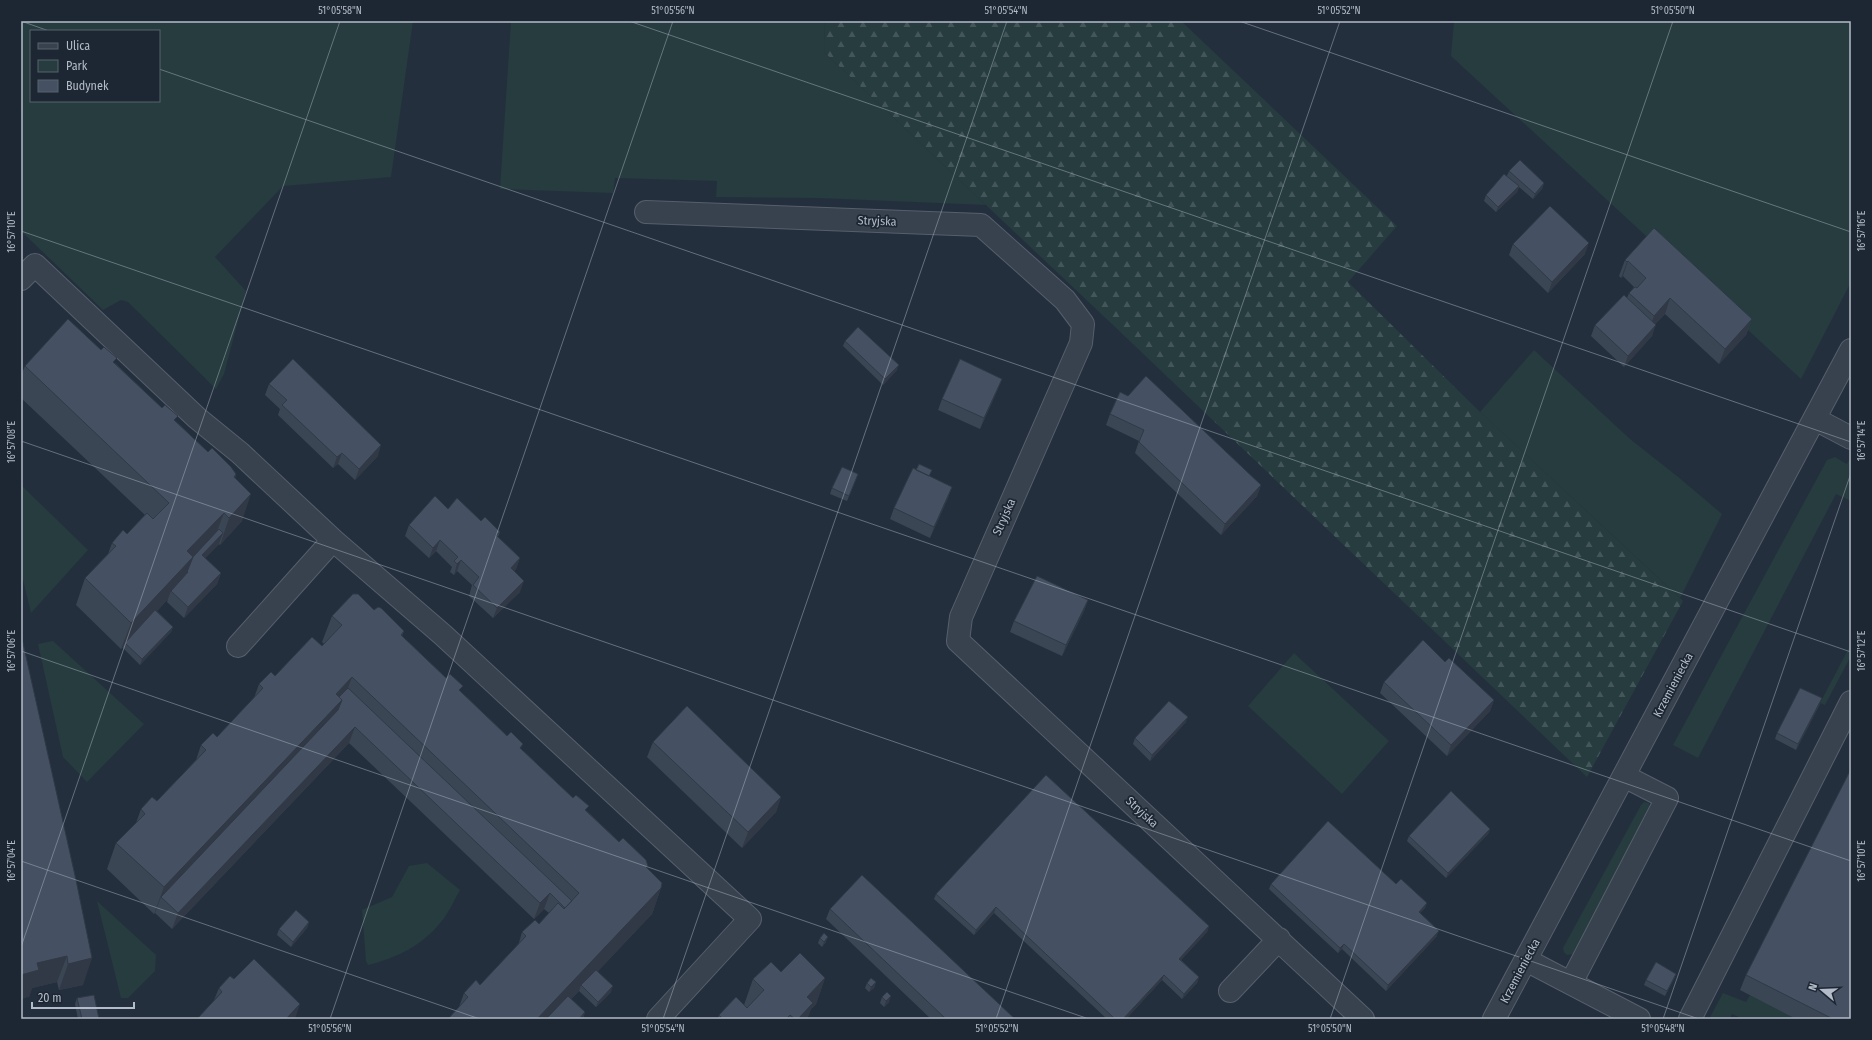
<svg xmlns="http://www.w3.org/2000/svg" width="1872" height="1040" font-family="'Fira Sans Condensed',sans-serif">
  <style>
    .green { fill: #263c3f; fill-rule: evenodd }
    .forest { fill: url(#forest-firs) }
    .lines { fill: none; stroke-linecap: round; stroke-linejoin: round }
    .minor-casing { stroke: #565f6c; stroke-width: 24 }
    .minor { stroke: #38414e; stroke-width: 22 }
    .wall { fill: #3b4654 }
    .shaded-wall { fill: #303945 }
    .building { fill: #455162; stroke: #303945 }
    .ticks { fill: none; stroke: #b4bcc9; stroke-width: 1; stroke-opacity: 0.45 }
    .labels { text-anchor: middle; stroke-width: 3.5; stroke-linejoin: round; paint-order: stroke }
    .street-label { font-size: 12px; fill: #b4bcc9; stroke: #1d2633 }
    .neatline { fill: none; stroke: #b4bcc9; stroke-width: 1.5 }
    .ticks-label { font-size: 10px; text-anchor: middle; fill: #b4bcc9 }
  </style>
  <defs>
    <pattern id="forest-firs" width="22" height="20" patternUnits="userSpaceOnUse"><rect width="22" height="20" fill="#263c3f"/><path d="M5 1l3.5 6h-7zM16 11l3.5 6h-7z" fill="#435659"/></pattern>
  </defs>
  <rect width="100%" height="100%" fill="#242f3e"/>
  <path class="green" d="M21,21H413L391,177L283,186L215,257L246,291L224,374L216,389L128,302L121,300L103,310L21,231ZM31,31H159V101H31Z
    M511,21H825L824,52L986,205L819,198L716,197L717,181L615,178L613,193L500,189Z
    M1454,21H1851V282L1801,379L1451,56Z
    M1534,350L1630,439L1677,476L1722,514L1680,598L1480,412Z
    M1851,456V501L1836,494L1698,758L1673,745L1827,460L1835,457L1847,464Z
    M21,485L88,550L31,613L21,571Z
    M53,641L144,724L87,782L63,757L38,644Z
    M1851,644V656L1825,705L1820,703Z
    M1294,653L1389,741L1342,794L1248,706Z
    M1644,802L1649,803L1651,811L1574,954L1567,955L1564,952L1563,948L1641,805Z
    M427,863L460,890C454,900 449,913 441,922C422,946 396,958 368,965L366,961L362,910L392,897L409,866Z
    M97,901L156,955L155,971L128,998H121Z
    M1723,993L1746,1002L1750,995L1797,1019H1743L1732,1014L1730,1019H1709Z"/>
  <path class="forest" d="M825,21H1181L1397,226L1348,282L1480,412L1683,601L1587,777L1112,324L824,52Z"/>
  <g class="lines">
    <g class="minor-casing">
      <path id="minor" d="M646,212L981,225L1065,300L1083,324L1081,343L961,617L958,641L1363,1019
        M21,279L35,265L197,418L240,453L333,540L443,635L750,919L658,1019
        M1815,419L1851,438
        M238,646L333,540
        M1526,960L1639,1019
        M1571,983L1667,798L1624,776
        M1230,991L1279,939
        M1494,1019L1851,350
        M1690,1019L1851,702"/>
    </g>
    <use href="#minor" class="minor"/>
  </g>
  <path class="wall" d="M1509,171L1544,183L1542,189L1533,199L1519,187L1517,192L1496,212L1484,201L1486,195L1507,176Z
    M1654,228L1752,319L1746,335L1719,364L1665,314L1655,324L1652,336L1624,367L1591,336L1595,325L1627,298L1629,293L1634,287L1623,276L1621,278L1619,276L1625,260Z
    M1513,244L1585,254L1548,293L1509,255Z
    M845,341L897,370L883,385L843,346Z
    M115,363L208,452L236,474L235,478L242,521L220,545L219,544L205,558L221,573L217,584L184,618L167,602L168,599L157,611L173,627L171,632L140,665L123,648V647L121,649L76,605L85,578L108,554L112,543L127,534L145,515L21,398V375L25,366Z
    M269,384L378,456L355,480L338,464L333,468L278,415L280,409L265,395Z
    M998,389L980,429L938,410L942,399Z
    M1120,392L1261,485L1257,496L1221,535L1135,453L1139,441L1106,425L1110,414Z
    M916,470L952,487L948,498L930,538L890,519L894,508Z
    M858,474L847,501L830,494L832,488Z
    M448,509L481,521L500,532L498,537L520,558L516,569L514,571L520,592L493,618L469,596L472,585L457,571L454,575L450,572L452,567L436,551L429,558L405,536L409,525Z
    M1088,600L1084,611L1062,656L1010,632L1014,621Z
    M374,610L404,631L402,636L647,868L661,888L652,914L598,971L611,992L596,1007L579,991L571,999L585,1012L583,1019H448L459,1007L464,993L480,985L518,946L522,932L539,924L549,913L544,909L534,919L349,743L172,929L155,913L154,914L107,869L116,843L136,823L141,809L157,801L196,760L201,745L217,737L254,698L259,684L275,676L322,646L324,644L322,642L332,616Z
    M21,634L83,985L59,990L57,982L32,988L29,997Z
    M1445,662L1494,700L1490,711L1447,756L1380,693L1384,682Z
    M1820,704L1796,750L1775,739L1777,733Z
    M1186,722L1150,761L1133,744L1135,738Z
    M653,742L781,797L776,812L742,848L647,757Z
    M1490,829L1488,834L1446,878L1407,841L1409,836Z
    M1271,884H1396L1427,903L1425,908L1420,913L1437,936L1386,991L1342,949L1338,953L1269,889Z
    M936,894L1209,926L1207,932L1181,960L1199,977L1197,983L1182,999L1162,980L1126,1019H1107L994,913L974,935L934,899Z
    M830,909L1015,1019H931L826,919Z
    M309,922L307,928L291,947L277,935L279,929Z
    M820,938L826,942L822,947L818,943Z
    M781,972L825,978L816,1004L811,1009L807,1019H718L719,1015L744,1005L753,979Z
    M1676,974L1674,979L1665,996L1644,985L1646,980Z
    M1746,975L1851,1019H1796L1740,990Z
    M234,979L214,1000L219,988Z
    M876,982L874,988L869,992L865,988L867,983Z
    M882,997L889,1002L884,1007L880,1003Z
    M77,998L99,1019H78L75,1004Z"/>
  <path class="shaded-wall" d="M1544,183L1542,189L1533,199L1535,194Z
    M1519,186L1517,192L1496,212L1498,207Z
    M1589,243L1585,254L1548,293L1552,282Z
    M1628,261L1623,276L1621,278L1627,262Z
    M1670,298L1665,314L1648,332L1654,316Z
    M1752,319L1746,335L1719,364L1725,349Z
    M1656,325L1652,336L1624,367L1628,356Z
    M899,365L897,370L883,385L885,379Z
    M1002,379L998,389L980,429L984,418Z
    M381,445L378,456L355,480L359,469Z
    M342,453L338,464L333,468L337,457Z
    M1261,485L1257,496L1221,535L1225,524Z
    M952,487L948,498L930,538L934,527Z
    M251,494L242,521L220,545L229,518Z
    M224,513L214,539L190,565L183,583L171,591L168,599L126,644L125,643L123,647L121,649L131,623L187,551Z
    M223,533L219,544L198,566L202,555Z
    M440,540L436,551L429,558L433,548Z
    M520,558L516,569L507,579L511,568Z
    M461,560L457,571L454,575L457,564Z
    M221,573L217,584L184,618L188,607Z
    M524,581L520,592L493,618L497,608Z
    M1088,600L1084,611L1062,656L1066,645Z
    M173,627L171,632L140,665L142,659Z
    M352,677L342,704L333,726L161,897L155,913L154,914L164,887Z
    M1822,698L1820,704L1796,750L1798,744Z
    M1494,700L1490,711L1447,756L1451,745Z
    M1188,717L1186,722L1150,761L1152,755Z
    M355,727L349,743L172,929L178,913Z
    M781,797L776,812L742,848L748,832Z
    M1490,829L1488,834L1446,878L1448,873Z
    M661,888L652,914L583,987L581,985L579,991L552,1019H537Z
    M550,893L544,909L534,919L540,903Z
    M1427,903L1425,908L1417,917L1419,912Z
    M996,907L994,913L974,935L976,930Z
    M309,922L307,928L291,947L293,942Z
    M1209,926L1207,932L1177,964L1179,959Z
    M1439,931L1437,936L1386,991L1388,985Z
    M828,937L826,942L822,947L824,942Z
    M1344,944L1342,949L1338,953L1340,948Z
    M67,956L57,982L32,988L29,997L21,999V975L37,963Z
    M92,958L83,985L59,990L68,964Z
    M1676,974L1674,979L1665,996L1667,991Z
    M1164,975L1162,980L1126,1019H1123Z
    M1199,977L1197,983L1182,999L1184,994Z
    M825,978L816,1004L811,1009L807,1019H798L807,997Z
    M876,982L874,988L869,992L871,987Z
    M613,986L611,992L596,1007L598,1002Z
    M891,996L889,1002L884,1007L886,1001Z
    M300,1004L295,1019H286Z
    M585,1012L583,1019H579Z"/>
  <path class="building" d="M1520,160L1544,183L1535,194L1509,171Z
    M1504,174L1519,186L1498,207L1486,195Z
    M1550,206L1589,243L1552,282L1513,244Z
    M1654,228L1752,319L1725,349L1670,298L1654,316L1629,293L1635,287L1637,288L1646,278L1628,261L1627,262L1625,260Z
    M1624,295L1656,325L1628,356L1595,325Z
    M68,319L101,350L104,347L117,358L113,362L162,408L165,405L178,416L174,420L208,452L212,448L231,467L236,474L234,477L251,494L229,518L224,513L187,551L193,557L131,623L85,578L116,546L112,543L123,530L127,534L147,513L153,519L169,503L25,366Z
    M858,327L899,365L885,379L845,341Z
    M293,359L381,445L359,469L342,453L337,457L282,405L287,400L269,384Z
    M960,359L1002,379L984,418L942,399Z
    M1146,376L1261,485L1225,524L1139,442L1144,430L1110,414L1120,392L1128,396Z
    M919,464L932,470L929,476L916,470Z
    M842,467L858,474L849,496L832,488Z
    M913,468L952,487L934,527L894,508Z
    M435,496L448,509L457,498L481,521L485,517L500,532L496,535L520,558L511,568L524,581L497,608L473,585L479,577L461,560L457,564L454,561L458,557L440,540L433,548L409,525Z
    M219,529L223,533L202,555L221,573L188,607L171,591L188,572H187L193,557Z
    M1037,576L1088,600L1066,645L1014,621Z
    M353,594H358L374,610L378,607L381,608L404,631L401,635L446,678L450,674L463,686L459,690L507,736L511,732L523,744L520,748L573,798L576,795L589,806L585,810L619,842L623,838L646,860L648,866L646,867L662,883L661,888L537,1019H448L468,997L464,993L476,980L480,985L526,936L522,932L535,920L539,924L558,903L564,909L579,893L352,677L336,694L342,700L164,887L116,843L145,814L141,809L152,797L157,801L206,750L201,745L213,733L217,737L263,688L259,684L271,672L275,676L312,637L322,646L342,625L332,616Z
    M155,610L173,627L142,659L125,643Z
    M21,634L76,880L92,958L68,964L67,956L37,963L39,970L21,975Z
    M1423,640L1445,662L1449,658L1494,700L1451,745L1384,682Z
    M348,688L572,901L565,908L550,893L540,903L355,727L178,913L161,897L338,710L342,700L339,697Z
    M1800,688L1822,698L1798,744L1777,733Z
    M1169,701L1188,717L1152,755L1135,738Z
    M687,706L781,797L748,832L653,742Z
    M1851,769V1019H1833L1746,975Z
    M1046,775L1209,926L1179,959L1199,977L1184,994L1164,975L1123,1019H1115L996,907L976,930L936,894Z
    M1451,791L1490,829L1448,873L1409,836Z
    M1328,821L1396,884L1401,879L1427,903L1419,912L1439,931L1388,985L1344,944L1340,948L1271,884Z
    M862,875L1015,1019H946L830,909Z
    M296,910L309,922L293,942L279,929Z
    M824,933L828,937L824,942L820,938Z
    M800,953L825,978L807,997L813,1003L798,1019H795L790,1015L786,1019H723L719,1015L736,997L747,1008L764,990L753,979L771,962L781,972Z
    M254,959L300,1004L286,1019H197L222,992L219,988L230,976L234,979Z
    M1656,962L1676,974L1667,991L1646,980Z
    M596,970L613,986L598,1002L581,985Z
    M871,978L876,982L871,987L867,983Z
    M887,992L891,996L886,1001L882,997Z
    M94,995L99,1019H82L77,998Z
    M568,996L585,1012L579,1019H546Z"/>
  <path class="ticks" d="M21,21L49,31M629,21L1851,442M1239,21L1851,232M1848,21L1851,22M159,69L1851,652M21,231L1851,861M21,441L1699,1019M21,651L1089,1019M21,861L480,1019M21,947L340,21M330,1019L673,21M663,1019L1007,21M996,1019L1340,21M1330,1019L1673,21M1663,1019L1851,473"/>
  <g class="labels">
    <g class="street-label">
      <text transform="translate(877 221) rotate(2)" y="4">Stryjska</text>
      <text transform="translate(1004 517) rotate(-66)" y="4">Stryjska</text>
      <text transform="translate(1673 685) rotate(-62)" y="4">Krzemieniecka</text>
      <text transform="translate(1142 812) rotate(43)" y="4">Stryjska</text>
      <text transform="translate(1520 971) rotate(-62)" y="4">Krzemieniecka</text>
    </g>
  </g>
  <rect width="1872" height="1040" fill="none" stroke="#1d2633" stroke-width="44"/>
  <rect x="30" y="30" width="130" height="72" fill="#1d2633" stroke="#59626f"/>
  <rect x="38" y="43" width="20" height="6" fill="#38414e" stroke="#59626f"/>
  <text x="66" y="50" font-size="12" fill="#b4bcc9">Ulica</text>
  <rect x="38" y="60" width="20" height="12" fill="#263c3f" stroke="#59626f"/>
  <text x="66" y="70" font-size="12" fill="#b4bcc9">Park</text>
  <rect x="38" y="80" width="20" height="12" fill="#455162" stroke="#59626f"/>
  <text x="66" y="90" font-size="12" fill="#b4bcc9">Budynek</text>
  <g transform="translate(1822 990) rotate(289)" stroke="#1d2633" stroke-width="3" paint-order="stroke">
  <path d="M0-3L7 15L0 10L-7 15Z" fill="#b4bcc9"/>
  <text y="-6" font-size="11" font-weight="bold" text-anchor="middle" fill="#b4bcc9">N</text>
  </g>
  <path d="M32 1002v6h102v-6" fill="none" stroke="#b4bcc9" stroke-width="2"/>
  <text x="38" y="1002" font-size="12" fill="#b4bcc9" stroke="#1d2633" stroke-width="3" paint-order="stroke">20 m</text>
  <rect x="22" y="22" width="1828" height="996" class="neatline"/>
  <g class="ticks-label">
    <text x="340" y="14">51°05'58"N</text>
    <text x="673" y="14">51°05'56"N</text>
    <text x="1006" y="14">51°05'54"N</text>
    <text x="1339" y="14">51°05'52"N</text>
    <text x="1673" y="14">51°05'50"N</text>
    <text transform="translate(1861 231) rotate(-90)" y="4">16°57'16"E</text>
    <text transform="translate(11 232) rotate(-90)" y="4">16°57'10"E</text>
    <text transform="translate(1861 441) rotate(-90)" y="4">16°57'14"E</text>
    <text transform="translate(11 442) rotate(-90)" y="4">16°57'08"E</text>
    <text transform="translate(1861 651) rotate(-90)" y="4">16°57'12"E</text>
    <text transform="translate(11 651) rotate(-90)" y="4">16°57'06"E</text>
    <text transform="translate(1861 861) rotate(-90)" y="4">16°57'10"E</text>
    <text transform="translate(11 861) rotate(-90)" y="4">16°57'04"E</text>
    <text x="330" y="1032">51°05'56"N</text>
    <text x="663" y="1032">51°05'54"N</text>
    <text x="997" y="1032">51°05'52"N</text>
    <text x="1330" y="1032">51°05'50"N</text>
    <text x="1663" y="1032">51°05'48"N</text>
  </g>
</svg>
